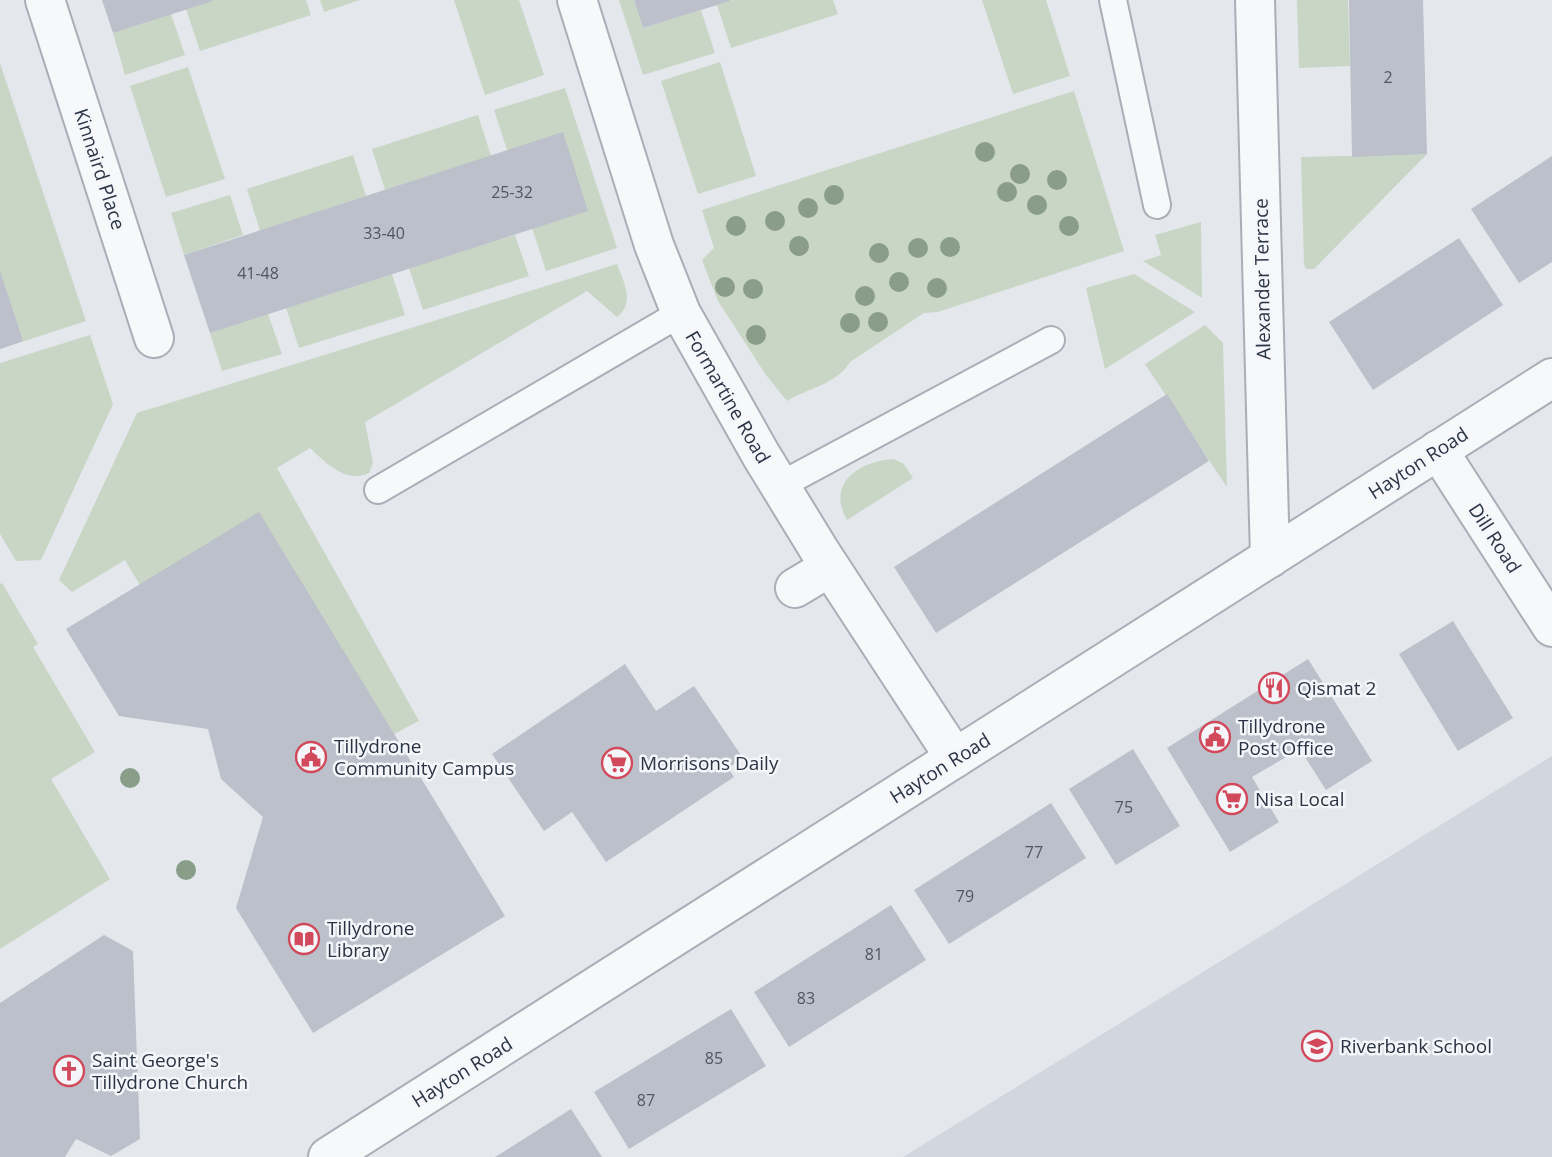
<svg xmlns="http://www.w3.org/2000/svg" width="1552" height="1157" font-family="'Open Sans',sans-serif">
  <style>
    .built { fill: #d2d6de }
    .green { fill: #c9d6c5 }
    .building { fill: #bbc0ca }
    .lines { fill: none; stroke-linecap: round; stroke-linejoin: round }
    .service-casing { stroke: #a9aeb7; stroke-width: 30 }
    .minor-casing { stroke: #a9aeb7; stroke-width: 42 }
    .tertiary-casing { stroke: #a9aeb7; stroke-width: 42 }
    .service { stroke: #f7f8fa; stroke-width: 26 }
    .minor { stroke: #f7f8fa; stroke-width: 38 }
    .tertiary { stroke: #f7f8fa; stroke-width: 38 }
    .tree { fill: #899d89 }
    .labels { text-anchor: middle; stroke-width: 5; stroke-linejoin: round; paint-order: stroke }
    .number-label { font-size: 16px; fill: #4f5766 }
    .street-label { font-size: 19px; fill: #2b3445; stroke: #f4f6f9 }
    .poi-label { font-size: 19px; fill: #2b3445; stroke: #f4f6f9; text-anchor: start }
  </style>
  <rect width="100%" height="100%" fill="#e4e7ec"/>
  <path class="built" d="M1552,756V1157H903L1263,935Z"/>
  <path class="green" d="M215,0H306L311,15L200,51L186,9Z
    M320,0H360L324,12Z
    M454,0H519L544,75L485,95Z
    M619,0H634L643,28L701,10L715,53L643,75Z
    M732,0H833L838,14L731,48L717,5Z
    M982,0H1046L1070,76L1013,94Z
    M1297,0H1348L1350,66L1299,68Z
    M171,14L185,55L125,75L113,33Z
    M720,62L756,176L698,194L661,81Z
    M0,63L86,321L0,349Z
    M188,67L225,179L166,197L130,86Z
    M565,88L617,248L546,271L494,110Z
    M1074,91L1124,251L938,312L924,313L850,362C836,385 808,388 787,401L766,375L718,301L702,260L714,248L702,210Z
    M478,115L491,156L385,190L372,149Z
    M1427,154L1314,269H1306L1304,264L1301,157Z
    M353,155L366,196L260,231L247,189Z
    M230,195L243,235L184,255L171,213Z
    M1201,222L1202,298L1143,261L1161,255L1155,235Z
    M515,235L529,276L423,310L409,268Z
    M617,264C624,282 635,303 617,317L587,291L365,422L373,463L369,473C346,484 326,463 310,448L277,468L419,721L394,734L140,585L125,560L72,592L59,580L137,413Z
    M392,274L405,315L299,348L286,308Z
    M1134,274L1195,312L1105,369L1086,288Z
    M268,314L282,354L222,371L210,333Z
    M1205,325L1223,343L1227,487L1145,364Z
    M90,335L113,404L41,560L16,561L0,534V363Z
    M894,459L904,464L913,478L847,520C826,483 859,461 894,459Z
    M2,583L38,644L33,647L95,752L51,779L110,879L0,949V584Z"/>
  <path class="building" d="M102,0H213V1L113,33Z
    M634,0H730V1L643,28Z
    M1349,0H1423L1427,154L1352,157Z
    M563,132L588,211L210,333L184,255Z
    M1552,156V262L1519,283L1471,209Z
    M1459,238L1503,305L1373,390L1329,322Z
    M0,271L23,341L0,349Z
    M1167,394L1209,461L936,633L894,567Z
    M259,512L505,916L313,1033L236,908L263,817L221,779L208,729L119,716L66,629Z
    M1453,621L1513,718L1458,751L1399,654Z
    M1308,659L1372,761L1326,790L1300,749L1252,777L1279,822L1230,852L1167,748Z
    M625,664L656,711L694,686L743,758L728,768L734,777L606,862L572,812L544,831L492,754Z
    M1133,749L1180,826L1116,865L1069,789Z
    M1051,803L1086,858L949,944L914,890Z
    M891,905L926,960L789,1047L754,992Z
    M104,935L133,951L140,1139L111,1156L76,1139L65,1157H0V1003Z
    M731,1009L766,1066L629,1149L594,1092Z
    M571,1109L602,1157H495L500,1154Z"/>
  <g class="lines">
    <g class="service-casing">
      <path id="service" d="M1113,0L1157,205
        M779,486L1051,340
        M378,490L681,313"/>
    </g>
    <g class="minor-casing">
      <path id="minor" d="M45,0L154,338
        M577,0L654,245L681,313L761,455L821,553L955,758
        M1255,0L1270,558
        M1438,450L1552,627
        M795,588L830,567"/>
    </g>
    <g class="tertiary-casing">
      <path id="tertiary" d="M328,1157L1552,378"/>
    </g>
    <use href="#service" class="service"/>
    <use href="#minor" class="minor"/>
    <use href="#tertiary" class="tertiary"/>
  </g>
  <g class="tree">
    <circle cx="985" cy="152" r="10"/>
    <circle cx="1020" cy="174" r="10"/>
    <circle cx="1057" cy="180" r="10"/>
    <circle cx="1007" cy="192" r="10"/>
    <circle cx="834" cy="195" r="10"/>
    <circle cx="1037" cy="205" r="10"/>
    <circle cx="808" cy="208" r="10"/>
    <circle cx="775" cy="221" r="10"/>
    <circle cx="736" cy="226" r="10"/>
    <circle cx="1069" cy="226" r="10"/>
    <circle cx="799" cy="246" r="10"/>
    <circle cx="950" cy="247" r="10"/>
    <circle cx="918" cy="248" r="10"/>
    <circle cx="879" cy="253" r="10"/>
    <circle cx="899" cy="282" r="10"/>
    <circle cx="725" cy="287" r="10"/>
    <circle cx="937" cy="288" r="10"/>
    <circle cx="753" cy="289" r="10"/>
    <circle cx="865" cy="296" r="10"/>
    <circle cx="878" cy="322" r="10"/>
    <circle cx="850" cy="323" r="10"/>
    <circle cx="756" cy="335" r="10"/>
    <circle cx="130" cy="778" r="10"/>
    <circle cx="186" cy="870" r="10"/>
  </g>
  <defs>
    <g id="restaurant-ring" transform="scale(1.575)"><circle r="9.5" fill="#f4f6f9" stroke="#d1495b" stroke-width="1.5"/><path d="M-5-6h1v4h1v-4h1v4h1v-4h1v5L-1.5 .5V6h-2V.5L-5-1ZM5-6V6H3V1.5H1.5Q1.5-4 5-6Z" fill="#d1495b"/></g>
    <g id="civic-ring" transform="scale(1.575)"><circle r="9.5" fill="#f4f6f9" stroke="#d1495b" stroke-width="1.5"/><path d="M-.6-6.5H3V-4.5H.6V-3L4-1V1h2V6H-6V1h2V-1L-.6-3ZM-1.2 2.5V6h2.4V2.5Z" fill="#d1495b"/></g>
    <g id="supermarket-ring" transform="scale(1.575)"><circle r="9.5" fill="#f4f6f9" stroke="#d1495b" stroke-width="1.5"/><path d="M-6-5.5h2.5l.6 2H6L4.5 2H-2.5L-4.4-4H-6ZM-1.5 3.2a1.3 1.3 0 1 0 .1 0ZM3 3.2a1.3 1.3 0 1 0 .1 0Z" fill="#d1495b"/></g>
    <g id="library-ring" transform="scale(1.575)"><circle r="9.5" fill="#f4f6f9" stroke="#d1495b" stroke-width="1.5"/><path d="M-6-4Q-3-5.5-.7-3.5V5Q-3 3-6 4ZM6-4Q3-5.5 .7-3.5V5Q3 3 6 4Z" fill="#d1495b"/></g>
    <g id="school-ring" transform="scale(1.575)"><circle r="9.5" fill="#f4f6f9" stroke="#d1495b" stroke-width="1.5"/><path d="M0-5L7-2L0 1L-7-2ZM-4 1L0 2.5L4 1V4Q0 6-4 4Z" fill="#d1495b"/></g>
    <g id="church-ring" transform="scale(1.575)"><circle r="9.5" fill="#f4f6f9" stroke="#d1495b" stroke-width="1.5"/><path d="M-1.2-6h2.4v3.5h3.3v2.4h-3.3V6h-2.4V-.1h-3.3v-2.4h3.3Z" fill="#d1495b"/></g>
  </defs>
  <g fill-rule="evenodd">
    <use href="#restaurant-ring" x="1274" y="688"/>
    <use href="#civic-ring" x="1215" y="737"/>
    <use href="#civic-ring" x="311" y="757"/>
    <use href="#supermarket-ring" x="617" y="763"/>
    <use href="#supermarket-ring" x="1232" y="799"/>
    <use href="#library-ring" x="304" y="939"/>
    <use href="#school-ring" x="1317" y="1046"/>
    <use href="#church-ring" x="69" y="1071"/>
  </g>
  <g class="labels">
    <g class="number-label">
      <text x="1388" y="83">2</text>
      <text x="512" y="198">25-32</text>
      <text x="384" y="239">33-40</text>
      <text x="258" y="279">41-48</text>
      <text x="1124" y="813">75</text>
      <text x="1034" y="858">77</text>
      <text x="965" y="902">79</text>
      <text x="874" y="960">81</text>
      <text x="806" y="1004">83</text>
      <text x="714" y="1064">85</text>
      <text x="646" y="1106">87</text>
    </g>
    <g class="street-label">
      <text transform="translate(100 169) rotate(72)" y="7">Kinnaird Place</text>
      <text transform="translate(1262 279) rotate(-91)" y="7">Alexander Terrace</text>
      <text transform="translate(728 397) rotate(60)" y="7">Formartine Road</text>
      <text transform="translate(1418 463) rotate(-33)" y="7">Hayton Road</text>
      <text transform="translate(1495 538) rotate(57)" y="7">Dill Road</text>
      <text transform="translate(940 768) rotate(-32)" y="7">Hayton Road</text>
      <text transform="translate(462 1072) rotate(-32)" y="7">Hayton Road</text>
    </g>
    <g class="poi-label">
      <text x="1297" y="695">Qismat 2</text>
      <text x="1238" y="733">Tillydrone<tspan x="1238" dy="22">Post Office</tspan></text>
      <text x="334" y="753">Tillydrone<tspan x="334" dy="22">Community Campus</tspan></text>
      <text x="640" y="770">Morrisons Daily</text>
      <text x="1255" y="806">Nisa Local</text>
      <text x="327" y="935">Tillydrone<tspan x="327" dy="22">Library</tspan></text>
      <text x="1340" y="1053">Riverbank School</text>
      <text x="92" y="1067">Saint George's<tspan x="92" dy="22">Tillydrone Church</tspan></text>
    </g>
  </g>
</svg>
